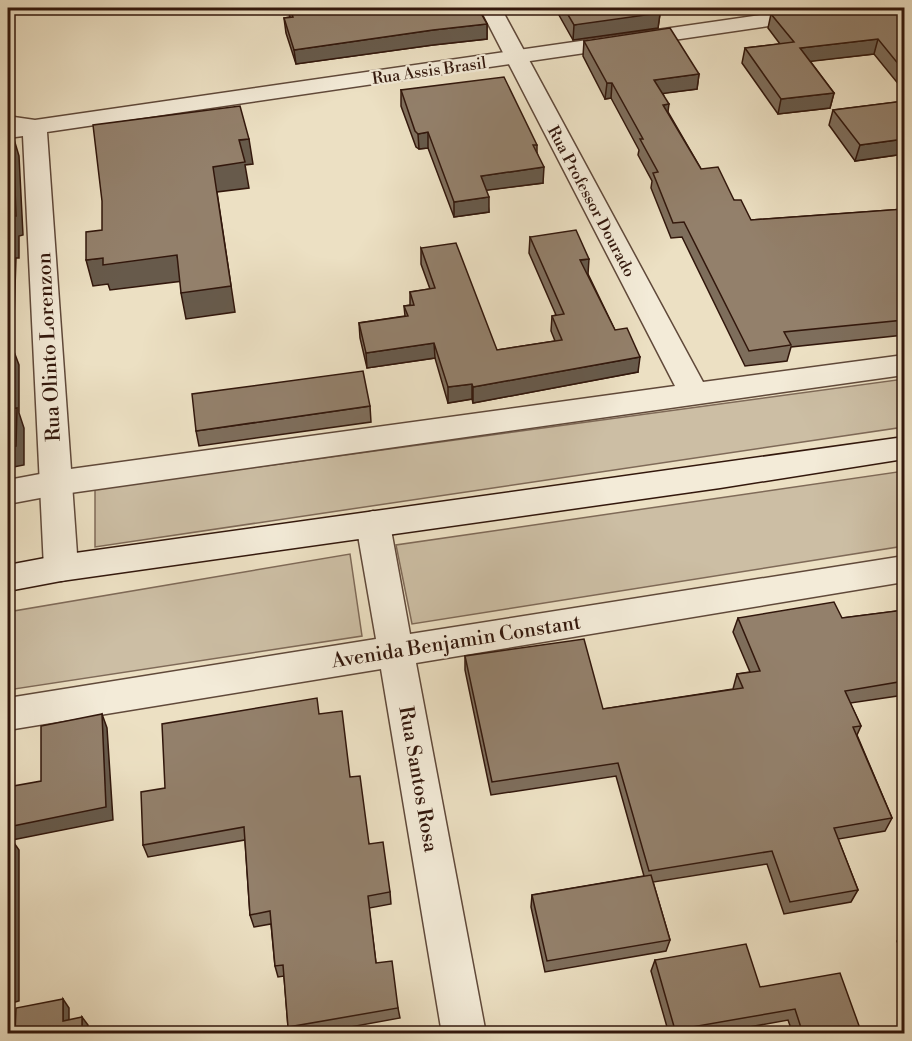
<svg xmlns="http://www.w3.org/2000/svg" width="912" height="1041" font-family="'Libre Bodoni',serif">
  <style>
    .green { fill: #ccbea4; stroke: #7f6a58; stroke-width: 1.5 }
    .lines { fill: none; stroke-linecap: round; stroke-linejoin: round }
    .minor-casing { stroke: #60493a; stroke-width: 3 }
    .tertiary-casing { stroke: #60493a; stroke-width: 3 }
    .secondary-casing { stroke: #32170c; stroke-width: 3 }
    .minor { fill: #f3ebd8; fill-rule: evenodd }
    .tertiary { fill: #f3ebd8; fill-rule: evenodd }
    .secondary { fill: #f3ebd8; fill-rule: evenodd }
    .wall { fill: #7e6e5c; stroke: #32170c; stroke-width: 1.5 }
    .shaded-wall { fill: #675a4b; stroke: #32170c; stroke-width: 1.5 }
    .building { fill: #93806b; stroke: #32170c; stroke-width: 1.5 }
    .labels { text-anchor: middle; stroke-width: 4.5; stroke-linejoin: round; paint-order: stroke }
    .far-street-label { font-size: 16px; fill: #32170c; stroke: #f3ebd8 }
    .street-label { font-size: 20px; fill: #32170c; stroke: #f3ebd8 }
  </style>
  <rect width="100%" height="100%" fill="#ece0c3"/>
  <filter id="stains"><feTurbulence type="fractalNoise" baseFrequency=".00333" numOctaves="4"/><feColorMatrix values="0 0 0 0 .2 0 0 0 0 .09 0 0 0 0 .02 0 0 0 .5 -.17"/></filter>
  <radialGradient id="worn" r=".72"><stop offset=".6" stop-color="#630" stop-opacity="0"/><stop offset="1" stop-color="#630" stop-opacity=".3"/></radialGradient>
  <path class="green" d="M904,379V427L95,547V489Z
    M904,471V546L412,624L396,545Z
    M350,554L362,636L8,690V612Z"/>
  <g class="lines">
    <g class="minor-casing">
      <path id="minor" d="M480,8H501L703,382L904,355V375L56,495L8,504V480L56,471L675,386Z
        M373,511L385,515L390,524L410,634L904,556V582L416,663L486,1034H442L381,669L8,730V698L376,639L356,524L361,515Z"/>
    </g>
    <g class="tertiary-casing">
      <path id="tertiary" d="M809,8H861L858,13L850,14L47,132L78,568L73,578L61,581L49,578L44,568L23,136L8,138V118L14,117L35,120Z"/>
    </g>
    <g class="secondary-casing">
      <path id="secondary" d="M904,437V459L720,488L61,581L8,591V565L61,555Z"/>
    </g>
    <use href="#minor" class="minor"/>
    <use href="#tertiary" class="tertiary"/>
    <use href="#secondary" class="secondary"/>
  </g>
  <path class="wall" d="M287,8H478L487,24V39L433,45L296,64L286,33L284,18L290,17Z
    M555,8H709L660,14L658,28L573,40Z
    M751,8H797L756,13Z
    M904,8V91L874,54L810,61L834,93L830,108L778,114L742,63L745,48L780,44L768,28L771,14Z
    M584,41L699,74L697,89L663,93L668,112L701,169L734,200L751,220L904,209V335L791,347L787,361L745,366L682,237L671,238L651,188L652,181L638,155L639,150L611,98L605,99L583,56Z
    M401,90L537,145V152L543,183L486,190L489,212L454,217L428,148L419,149L416,147L401,106Z
    M904,101V154L855,161L829,125L833,110Z
    M530,237L588,274L615,330L638,372L473,403L472,399L448,403L435,358L367,368L360,338L359,323L405,316L404,306L410,305V292L430,289L421,264V248L497,350L555,341L551,331L552,316L556,315L529,253Z
    M370,406L371,422L199,446L196,431Z
    M904,610V695L850,703L861,726L857,735L892,818L885,831L838,839L858,890L851,902L784,914L767,864L653,882L670,940L666,951L545,972L531,907L532,895L644,876L616,776L491,795L465,670V656L603,709L733,689L737,674L750,672L733,632L738,618H842Z
    M319,714L350,777L369,844L390,892L391,904L369,908L376,963L398,1008L400,1018L312,1034H290L288,1027L284,976L278,977L275,966L271,924L254,927L250,915L245,840L148,857L143,845L165,788Z
    M904,930V960L897,941Z
    M655,960L760,987L862,1034H793L788,1020L711,1034H669L651,971Z"/>
  <path class="shaded-wall" d="M651,8H709L660,14L658,28L573,40L574,25Z
    M757,8H797L756,13Z
    M487,24V39L433,45L296,64L294,50L433,30Z
    M878,39L874,54L797,63L800,48Z
    M699,74L697,89L652,95L654,80Z
    M607,83H612L611,98L605,99Z
    M834,93L830,108L778,114L781,99Z
    M669,104L667,119L663,105Z
    M428,132V148L419,149L418,134Z
    M13,136L19,156L23,235L19,236V258H16L13,349L19,365V413L24,428V465L8,468V447L11,409L8,351V289Z
    M249,139L253,164L245,165L249,188L217,192L235,312L186,319L181,293L213,167L239,140Z
    M904,139V154L855,161L860,145Z
    M544,167L543,183L481,191V176Z
    M489,197V212L454,217V202Z
    M177,255L183,281L110,290L108,284L93,286L86,260L103,258Z
    M589,259L588,274L578,276L580,260Z
    M434,343L435,358L367,368L366,353Z
    M640,357L638,372L473,403V387Z
    M472,384V399L448,403V387Z
    M102,714L107,728L113,820L12,840L19,850V1001L8,1004V827Z
    M63,999L69,1008V1029L63,1021Z
    M82,1017L88,1025V1034H82Z"/>
  <path class="building" d="M290,8H478L487,24L433,30L294,50L284,18L293,17Z
    M564,8H656L660,13L574,25Z
    M814,8H904V71L878,39L800,48L834,93L781,99L745,48L794,42L771,14Z
    M670,28L699,74L654,80L669,104L663,105L701,169L718,167L734,200H741L751,220L904,209V320L784,332L791,345L749,351L684,222L673,223L653,173L658,172L640,139H643L612,83H607L584,41Z
    M504,77L537,145H533L544,167L481,176L489,197L454,202L428,132L418,134L415,131L401,90Z
    M904,101V139L860,145L833,110Z
    M240,106L249,139L239,140L245,162L213,167L231,286L181,293L177,255L103,265V258L86,260V232L102,230V201L93,125Z
    M13,136L16,216H13L12,238L9,239L8,289V137Z
    M576,230L589,259L580,260L615,330L627,328L640,357L473,387L472,384L448,387L434,343L366,353L359,323L408,316L404,306L414,305L410,292L435,288L421,248L456,243L497,350L562,340L552,316L564,314L530,237Z
    M12,345L11,409L17,408L16,446L8,447V346Z
    M363,371L370,406L196,431L192,394Z
    M834,602L842,618L904,610V681L845,691L861,726L853,727L892,818L834,828L858,890L790,902L772,851L649,871L618,763L492,782L465,656L584,639L603,709L743,688L737,674L760,671L738,618Z
    M317,698L319,714L342,711L350,777L360,776L369,844L383,842L390,892L368,896L376,963L392,961L398,1008L288,1027L283,965L275,966L270,911L250,915L244,827L143,845L141,792L165,788L162,724Z
    M102,714L106,807L8,827V787L41,781V726Z
    M8,838H11V990L8,991Z
    M651,875L670,940L547,961L532,895Z
    M746,944L760,987L840,973L862,1034H803L795,1009L675,1030L655,960Z
    M63,999V1021L82,1017V1034H15L16,1008Z"/>
  <g class="labels">
    <g class="far-street-label">
      <text transform="translate(429 70) rotate(-8)" y="6">Rua Assis Brasil</text>
      <text transform="translate(592 201) rotate(62)" y="6">Rua Professor Dourado</text>
    </g>
    <g class="street-label">
      <text transform="translate(48 347) rotate(-93)" y="7">Rua Olinto Lorenzon</text>
      <text transform="translate(456 641) rotate(-9)" y="7">Avenida Benjamin Constant</text>
      <text transform="translate(419 779) rotate(80)" y="7">Rua Santos Rosa</text>
    </g>
  </g>
  <rect width="912" height="1041" fill="none" stroke="#ece0c3" stroke-width="30"/>
  <rect x="9" y="9" width="894" height="1023" fill="none" stroke="#32170c" stroke-width="3"/>
  <rect x="15" y="15" width="882" height="1011" fill="none" stroke="#32170c" stroke-width="1.5"/>
  <rect width="100%" height="100%" filter="url(#stains)"/>
  <rect width="100%" height="100%" fill="url(#worn)"/>
</svg>
